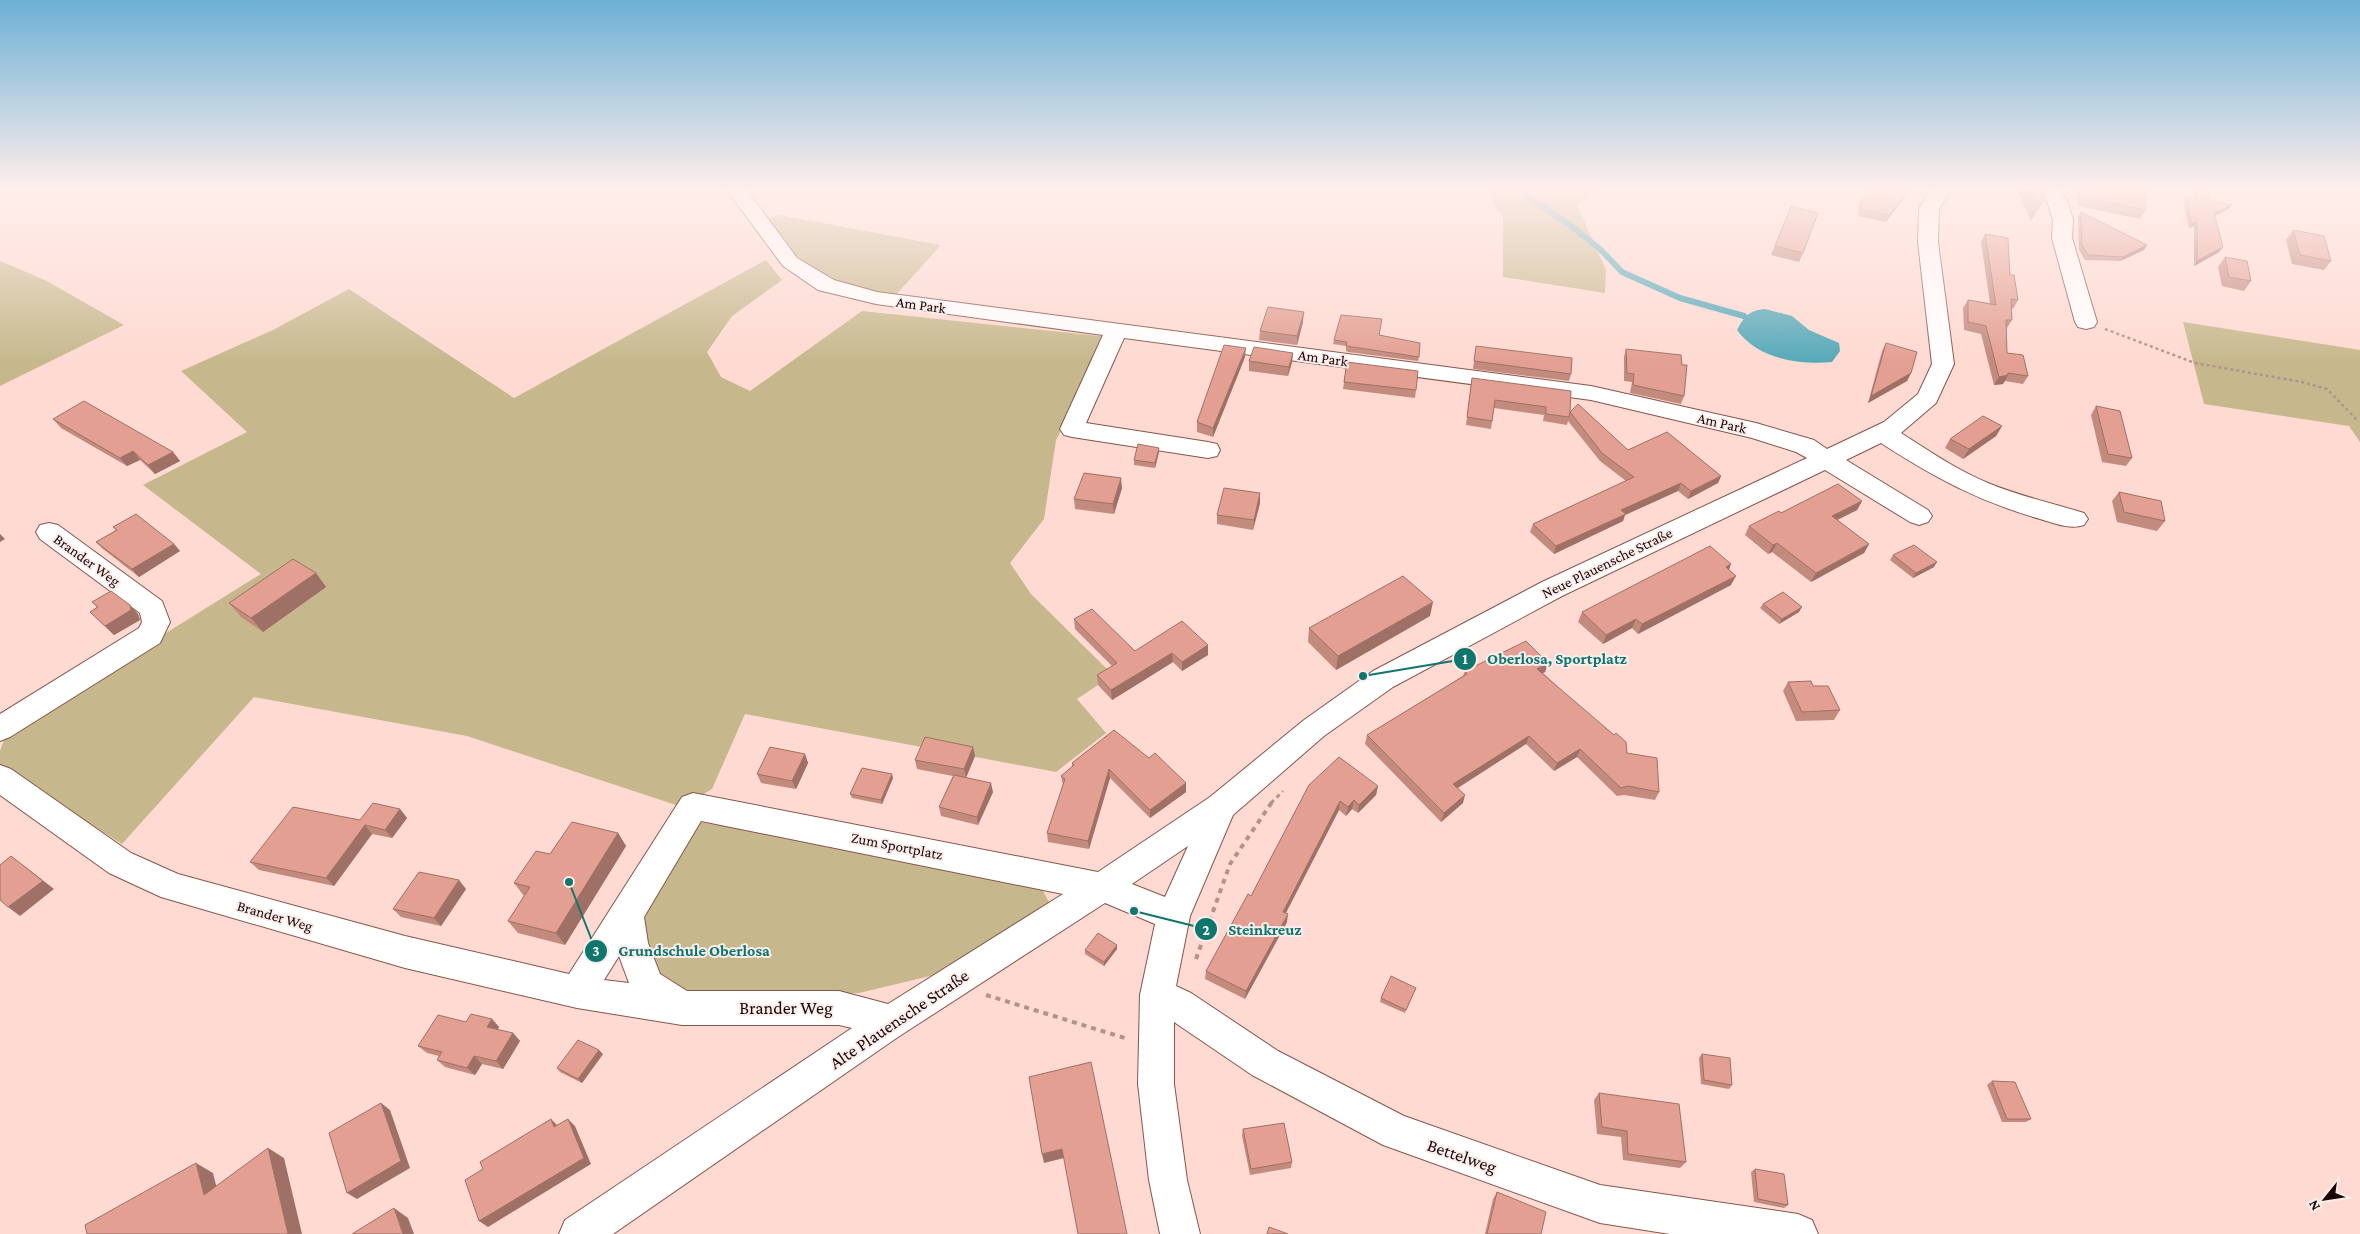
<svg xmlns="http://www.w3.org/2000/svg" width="2360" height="1234" font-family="'Crimson Pro',serif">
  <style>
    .green { fill: #c6b88c }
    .water { fill: #56a9b9 }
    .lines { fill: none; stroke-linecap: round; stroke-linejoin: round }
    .stream { stroke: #56a9b9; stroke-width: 6 }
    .minor-casing { stroke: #87554a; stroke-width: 2 }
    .path-far2 { stroke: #b1938d; stroke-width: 2.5; stroke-dasharray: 3 3; stroke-linecap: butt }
    .path-far1 { stroke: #b1938d; stroke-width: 3; stroke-dasharray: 4 4; stroke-linecap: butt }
    .path { stroke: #b1938d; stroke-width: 4; stroke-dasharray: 5 5; stroke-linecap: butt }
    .minor { fill: #fff; fill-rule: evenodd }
    .wall { fill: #c38a7e }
    .shaded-wall { fill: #9f7066 }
    .building { fill: #e3a092; stroke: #9f7066 }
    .labels { text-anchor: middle; stroke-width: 4; stroke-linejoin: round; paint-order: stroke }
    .street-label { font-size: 15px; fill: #190604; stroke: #faedeb }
    .near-street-label { font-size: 18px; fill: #190604; stroke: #faedeb }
    .leader { fill: none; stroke: #0f766e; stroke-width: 2 }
    .callout-dot { fill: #0f766e; stroke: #faedeb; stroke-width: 2 }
    .mark-label { font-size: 15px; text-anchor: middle; font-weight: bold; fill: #fff }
    .callout-label { font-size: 16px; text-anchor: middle; font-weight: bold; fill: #0f766e; stroke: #faedeb; stroke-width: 4; stroke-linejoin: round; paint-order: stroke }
  </style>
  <rect width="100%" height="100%" fill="#fedad2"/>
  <path class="green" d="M1486,189H1604L1577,205L1606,270L1605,293L1503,277V218Z
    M779,215L941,245L894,297L832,283L790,251L766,219Z
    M766,260L782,280L732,316L707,352L721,377L750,391L862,311L1109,337L1056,440L1044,519L1010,563L1031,594L1113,675L1077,699L1106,733L1056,772L745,714L712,789L682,807L467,736L254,697L122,844L0,767V751L7,732L261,574L143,485L247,432L181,371L273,330L349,289L514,398Z
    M0,261L45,280L124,325L0,386Z
    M2183,322L2360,350V442L2349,426L2204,404Z
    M699,822L810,840L1042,889L1050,904L951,971L859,993L698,997L672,991L645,953L641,920Z"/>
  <path class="water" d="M1765,309L1792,316L1809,330L1839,343L1840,351L1832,362C1799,365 1758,359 1737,330C1744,317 1749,310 1765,309Z"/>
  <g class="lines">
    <path class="stream" d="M1516,189L1570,225L1600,249L1622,272L1680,298L1744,316"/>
    <g class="minor-casing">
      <path id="minor" d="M726,189H746L797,258L834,280L877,292L1591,386L1756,423L1814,440L1827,449L1884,422L1918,394L1932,364L1918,242L1919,209L1931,189H1951L1939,209L1938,242L1954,364L1936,403L1901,433C1929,451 1957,470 1988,483C2019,496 2052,503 2084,513L2088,519L2084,525C2070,530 2054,523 2040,519C1978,501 1935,478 1881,443L1846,460L1928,510L1932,516L1928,522L1919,525L1910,522L1825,470L1562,596L1393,687L1324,736L1233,815L1190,916L1176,986L1191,993L1278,1051L1404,1116L1600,1185L1798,1214L1812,1220L1818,1234H1670L1600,1223L1383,1145L1252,1075L1174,1022V1084L1187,1180L1200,1234H1160L1149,1180L1138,1084L1140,995L1155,924L1105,903L898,1037L613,1234H559L565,1220L852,1028L839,1025H682L577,1008L405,968L161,897L109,873L0,795V765L11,769L131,853L178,874L405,936L569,974L682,797L693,793L1098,872L1210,797L1304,720L1373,671L1542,582L1807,458L1796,452L1752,438L1591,400L1124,338L1086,423L1208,442L1217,444L1220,450L1217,456L1208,458L1072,437L1064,435L1060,429L1103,335L876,304L818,290L783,266ZM701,821L1063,894L888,1004L839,991H687L660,974L648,943L644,917ZM1188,846L1165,897L1132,884ZM619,956L629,983L604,980Z
        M2038,189H2058L2067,200L2073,220L2072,238L2097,322L2094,327L2086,329L2078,327L2075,322L2052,238L2053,220L2047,201Z
        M49,523L58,525L162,601L170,622L160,643L10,737L0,741V714L139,628L142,622L140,613L40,539L36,532L40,525Z"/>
    </g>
    <path class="path-far2" d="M2105,329L2195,363L2302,382L2327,389L2358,421"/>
    <path class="path-far1" d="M1271,803L1283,791"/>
    <path class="path" d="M1196,959L1230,864L1272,802
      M986,995L1128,1039"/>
    <use href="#minor" class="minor"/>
  </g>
  <path class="wall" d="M1911,189L1886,222L1858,216L1859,204L1862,198Z
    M2017,189H2045L2040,206L2031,221Z
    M2077,189H2145L2146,210L2140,219L2078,206Z
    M2193,189H2207L2211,201L2229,209L2215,216L2219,252L2194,266V226L2189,228L2183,201L2186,197L2194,198Z
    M1791,206L1803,253L1799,262L1771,255Z
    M2081,212L2147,245L2144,250L2120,261L2085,260L2079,250L2078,216Z
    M2293,230L2331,261L2324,270L2292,264L2286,240Z
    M1985,234L2010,275L2018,300L2013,309L2012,308V320L2007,328H2006L2007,353L2028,376L2023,384L2005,381L2003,384L1994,385L1981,334L1964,330L1963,308L1968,300L1990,303L1981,242Z
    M2225,257L2251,281L2244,291L2222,286L2218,267Z
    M1303,322L1297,345L1259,340L1260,331Z
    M1379,335L1419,357L1418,361L1348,352L1346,351V346L1333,344L1334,340Z
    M1886,343L1911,373L1907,381L1868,403L1882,351Z
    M1476,346L1571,374L1569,381L1473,369Z
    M1626,349L1684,396L1681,404L1630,393L1632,382L1624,381V357Z
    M1293,353L1292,362L1288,376L1249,371V361Z
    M1245,357L1213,437L1197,432V422Z
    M1347,362L1416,390L1415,398L1343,389Z
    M1472,378L1570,412L1628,450L1721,476L1718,483L1688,499L1678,491L1625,515L1623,521L1554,554L1530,532L1533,524L1626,481L1600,461L1568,421L1567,425L1543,421L1544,415L1494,408L1491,429L1466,425Z
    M2096,406L2132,458L2126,466L2102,462L2091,415Z
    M53,419L173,452L180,461L155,474L140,460L127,466L61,428Z
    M2002,426L1996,436L1963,459L1945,448L1950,439Z
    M1159,452L1155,468L1134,465V460Z
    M1122,488L1114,514L1075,509L1074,499Z
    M2119,492L2165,521L2157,531L2117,522L2112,501Z
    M1260,493V503L1253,530L1217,524V515Z
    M1862,501L1857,510L1837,520L1869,544L1864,553L1811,582L1772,552L1768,554L1745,535L1749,526L1781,513Z
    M113,527L174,544L180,551L139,577L103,549L96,542L116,530Z
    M1893,555L1934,567L1913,578L1890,560Z
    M1731,564L1729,570L1731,585L1638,634L1632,628L1603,644L1578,622L1582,612Z
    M316,573L326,587L263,632L241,617L229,603Z
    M92,602L138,614L140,620L114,635L90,612L97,607Z
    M1763,604L1799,612L1779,624L1760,608Z
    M1430,616L1336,670L1308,642L1309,628Z
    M1074,619L1135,651L1208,645V655L1182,671L1173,662L1112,700L1098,685L1097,675L1112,666L1075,629Z
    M1548,663L1545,672L1543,673L1627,753L1659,792L1655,800L1624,795L1617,796L1577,757L1554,771L1526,744L1458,788L1463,803L1441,822L1365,744L1367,735L1463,676L1465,671Z
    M1788,682L1813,686L1840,710L1834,720L1796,721L1783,691Z
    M805,754L808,763L796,789L761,783L757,774Z
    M975,756L966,777L993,792L978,825L941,816L939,807L953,776L917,769L915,760Z
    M1149,758L1186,783V792L1150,818L1110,778L1089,849L1048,842L1047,833L1063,785L1061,776L1072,767V763Z
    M893,778L882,804L852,798L850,794Z
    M1309,785L1378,786L1376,795L1358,813L1352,809L1346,816L1339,810L1286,913L1287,922L1245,999L1205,979L1206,971L1251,896Z
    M400,809L407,818L392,838L372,834L334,886L259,870L250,862L360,820Z
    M618,833L626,846L565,945L518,933L508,921L524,896L514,883Z
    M466,889L441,926L401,917L393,909Z
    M1117,945V949L1104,966L1085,954V950Z
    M1414,991L1405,1013L1380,1002L1381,998Z
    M492,1019L499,1027L497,1030L513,1033L520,1041L503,1069L482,1064L475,1075L445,1067L437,1060L439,1056L427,1053L418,1046L466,1022Z
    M603,1054L582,1083L560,1072L557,1068Z
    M1702,1054L1732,1085L1729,1089L1701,1084L1699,1058Z
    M1992,1081L2031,1119L2026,1122H2002L1987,1085Z
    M1599,1093L1686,1162L1680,1168L1623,1160L1621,1137L1597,1134L1594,1100Z
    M1243,1129L1292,1162L1291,1168L1250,1175L1242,1136Z
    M1755,1169L1788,1205L1784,1208L1754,1202L1751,1172Z
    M1497,1192L1541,1234H1485L1493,1199Z"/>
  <path class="shaded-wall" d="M1909,189H1911L1886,222L1889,215Z
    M2232,205L2229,209L2211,218L2214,213Z
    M2197,222L2194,226L2189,228L2192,224Z
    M2147,245L2144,250L2120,261L2123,257Z
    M2223,247L2219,252L2194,266L2197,261Z
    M1304,312L1303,322L1297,345V336Z
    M1246,348L1245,357L1213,437V428Z
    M1293,353L1292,362L1288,376L1289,367Z
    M1911,373L1907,381L1868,403L1871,396Z
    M2008,375L2003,384L1994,385L1999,377Z
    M2002,426L1996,436L1963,459L1969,449Z
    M1159,448V452L1155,468V463Z
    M133,451L140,460L127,466L120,458Z
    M173,452L180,461L155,474L148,465Z
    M1721,476L1718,483L1688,499L1691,491Z
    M1121,478L1122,488L1114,514L1113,504Z
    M1681,483L1678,491L1625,515L1623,521L1554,554L1556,546L1621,510Z
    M1260,493V503L1253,530L1254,520Z
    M1862,501L1857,510L1827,525L1832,516Z
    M0,534L5,539L0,542Z
    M1777,543L1772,552L1768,554L1773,545Z
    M174,544L180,551L139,577L132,569Z
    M1869,544L1864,553L1811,582L1816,573Z
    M1937,562L1934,567L1913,578L1916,573Z
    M1731,564L1727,574L1726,567Z
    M316,573L326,587L263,632L251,618Z
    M1736,576L1731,585L1638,634L1642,624Z
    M1433,602L1430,616L1336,670L1338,656Z
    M130,605L138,614L140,620L114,635L105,626Z
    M1802,607L1799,612L1779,624L1782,619Z
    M1636,619L1632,628L1603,644L1606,635Z
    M1208,645V655L1182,671V662Z
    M1172,653L1173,662L1112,700L1111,690Z
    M1548,663L1545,672L1534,677L1537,669Z
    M1529,736L1526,744L1451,792L1453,784Z
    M973,747L975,756L966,778L964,769Z
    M1580,749L1577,757L1554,771L1557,763Z
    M805,754L808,763L796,789L792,781Z
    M1109,769L1110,778L1089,849L1088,841Z
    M892,774L893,778L882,804L881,800Z
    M991,783L993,792L978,825L977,817Z
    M1186,783V792L1150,818V810Z
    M1378,786L1376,795L1358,813L1359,805Z
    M1465,795L1463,803L1441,822L1444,813Z
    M1354,800L1352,809L1346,816L1348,807Z
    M1340,801L1339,810L1282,920L1283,912Z
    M400,809L407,818L392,838L385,830Z
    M365,825L372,834L334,886L326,878Z
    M618,833L626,846L565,945L556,933Z
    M23,865L54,889L20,916L8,907Z
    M459,880L466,889L441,926L434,918Z
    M1288,914L1287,922L1245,999L1246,991Z
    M1117,945V949L1104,966V962Z
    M492,1019L499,1027L494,1035L487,1027Z
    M513,1033L520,1041L503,1069L496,1061Z
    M599,1050L603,1054L582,1083L578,1079Z
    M474,1056L482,1064L475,1075L467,1068Z
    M381,1103L390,1110L410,1168L357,1199L347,1193Z
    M551,1119L558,1126L554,1127Z
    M568,1119L575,1126L591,1164L488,1227L479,1221Z
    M268,1148L284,1158L302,1234H288Z
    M1062,1149L1064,1158L1044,1163L1042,1154Z
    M196,1163L213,1173L221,1205L204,1195Z
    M394,1208L408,1218L414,1234H403Z"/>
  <path class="building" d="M1869,189H1909L1889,215L1861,209L1862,198Z
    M2032,189H2045L2040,206Z
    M2083,189H2145L2146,210L2083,197Z
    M2197,189H2207L2211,201L2232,205L2214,213L2223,247L2197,261V222L2192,224L2186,197L2197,199Z
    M1791,206L1818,213L1803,253L1775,246Z
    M2081,212L2147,245L2123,257L2088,255L2082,245Z
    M2293,230L2324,236L2331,261L2300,255Z
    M1985,234L2008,238L2010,275H2014L2018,300L2011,299L2012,320H2006L2007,353L2023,355L2028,376L2008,373V375L1999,377L1986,326L1968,322V300L1996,305Z
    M2225,257L2247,261L2251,281L2229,277Z
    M1268,307L1304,312L1297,336L1260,331Z
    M1341,315L1382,319L1379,335L1420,343L1419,357L1346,346L1347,342L1334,340Z
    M1886,343L1917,352L1911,373L1871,396Z
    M1224,345L1246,348L1213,428L1197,422Z
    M1476,346L1572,358L1571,374L1474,361Z
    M1254,347L1293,353L1289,367L1249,361Z
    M1626,349L1681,355L1682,365H1687L1684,396L1633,385L1634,374L1627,373Z
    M1347,362L1418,371L1416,390L1344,382Z
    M1472,378L1571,391L1570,412L1578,404L1628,450L1667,432L1721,476L1691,491L1681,483L1621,510L1626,514L1556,546L1533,524L1634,477L1602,453L1570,412L1569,417L1546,414V407L1495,400L1492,421L1467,417Z
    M84,401L173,452L148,465L133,451L120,458L53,419Z
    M2096,406L2120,411L2132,458L2108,454Z
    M1983,416L2002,426L1969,449L1950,439Z
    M1138,444L1159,448L1155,463L1134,460Z
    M1084,473L1121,478L1113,504L1074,499Z
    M1838,484L1862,501L1832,516L1869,544L1816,573L1777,543L1773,545L1749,526L1779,511L1781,513Z
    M1224,488L1260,493L1254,520L1217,515Z
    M2119,492L2161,501L2165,521L2124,512Z
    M136,514L174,544L132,569L96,542L117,530L113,527Z
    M1914,545L1937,562L1916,573L1893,555Z
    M1710,546L1731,564L1726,567L1736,576L1642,624L1636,619L1606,635L1582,612Z
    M293,559L316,573L251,618L229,603Z
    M1403,576L1433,602L1338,656L1309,628Z
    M111,591L130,605L131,610L105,626L90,612L98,607L92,602Z
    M1783,592L1802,607L1782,619L1763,604Z
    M1092,609L1135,651L1182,621L1208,645L1182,662L1172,653L1111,690L1097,675L1117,663L1074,619Z
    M1526,641L1548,663L1537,669L1614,735L1616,733L1626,742L1627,753L1657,758L1659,792L1628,786L1621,788L1580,749L1557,763L1529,736L1453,784L1465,795L1444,813L1367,735L1467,674L1465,671Z
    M1811,681L1813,686H1828L1840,710L1802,712L1788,682Z
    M1114,730L1149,758L1155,753L1186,783L1150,810L1109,769L1088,841L1047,833L1065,779L1061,776L1074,765L1072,763Z
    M925,737L973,747L964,769L915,760Z
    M770,747L805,754L792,781L757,774Z
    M1339,757L1378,786L1359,805L1354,800L1348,807L1340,801L1283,912L1288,914L1246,991L1206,971L1248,894L1251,896L1309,785Z
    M862,768L892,774L881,800L850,794Z
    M954,775L991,783L977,817L939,807Z
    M373,803L400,809L385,830L365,825L326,878L250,862L293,807L360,820Z
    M572,822L618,833L556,933L508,921L530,887L514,883L536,851L550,854Z
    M11,856L43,881L8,907L0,900V865Z
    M419,872L459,880L434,918L393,909Z
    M1098,933L1117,945L1104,962L1085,950Z
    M1391,976L1416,988L1406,1010L1381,998Z
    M471,1014L492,1019L487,1027L513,1033L496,1061L474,1056L467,1068L437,1060L442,1052L418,1046L438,1015L466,1022Z
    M578,1040L599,1050L578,1079L557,1068Z
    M1702,1054L1730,1058L1732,1085L1704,1080Z
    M1091,1062L1127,1234H1078L1062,1149L1042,1154L1029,1077Z
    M1992,1081L2015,1082L2031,1119H2007Z
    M1599,1093L1679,1104L1686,1162L1628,1154L1627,1131L1602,1127Z
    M381,1103L401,1161L347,1193L329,1133Z
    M551,1119L554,1127L568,1119L584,1158L479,1221L465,1180L483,1169L480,1162Z
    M1284,1123L1292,1162L1251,1169L1243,1129Z
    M268,1148L288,1234H87L85,1225L196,1163L204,1195Z
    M1755,1169L1784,1174L1788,1205L1758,1199Z
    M1497,1192L1546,1212L1541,1234H1487Z
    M394,1208L403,1234H352Z
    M1269,1227L1288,1234H1267Z"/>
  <linearGradient id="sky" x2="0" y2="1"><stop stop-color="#6db0d5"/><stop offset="0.52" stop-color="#ffeeeb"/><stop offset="1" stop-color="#ffeeeb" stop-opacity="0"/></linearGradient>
  <rect width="2360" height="362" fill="url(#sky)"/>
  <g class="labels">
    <g class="street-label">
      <text transform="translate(921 305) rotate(8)" y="5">Am Park</text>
      <text transform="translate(1323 358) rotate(8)" y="5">Am Park</text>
      <text transform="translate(1722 423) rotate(13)" y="5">Am Park</text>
      <text transform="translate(87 560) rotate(36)" y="5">Brander Weg</text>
      <text transform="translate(1607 563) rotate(-26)" y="5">Neue Plauensche Straße</text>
      <text transform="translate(897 846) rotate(11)" y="5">Zum Sportplatz</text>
      <text transform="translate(275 916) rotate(16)" y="5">Brander Weg</text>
    </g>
    <g class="near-street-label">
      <text x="786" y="1014">Brander Weg</text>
      <text transform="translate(899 1019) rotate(-34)" y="6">Alte Plauensche Straße</text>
      <text transform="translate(1462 1156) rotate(19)" y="6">Bettelweg</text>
    </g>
  </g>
  <path class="leader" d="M1363 676L1465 659M1134 911L1206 929M569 882L596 951"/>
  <g class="callout-dot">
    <circle cx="1363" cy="676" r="5"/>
    <circle cx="1134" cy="911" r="5"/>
    <circle cx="569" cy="882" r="5"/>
    <circle cx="1465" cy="659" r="12"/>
    <circle cx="1206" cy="929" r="12"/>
    <circle cx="596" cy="951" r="12"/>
  </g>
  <g class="mark-label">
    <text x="1465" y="664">1</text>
    <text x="1206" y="935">2</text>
    <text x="596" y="956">3</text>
  </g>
  <g class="callout-label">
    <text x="1557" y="664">Oberlosa, Sportplatz</text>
    <text x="1265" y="935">Steinkreuz</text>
    <text x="694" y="956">Grundschule Oberlosa</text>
  </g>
  <g transform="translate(2325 1199) rotate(240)" stroke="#faedeb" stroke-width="4" paint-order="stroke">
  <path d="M0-4L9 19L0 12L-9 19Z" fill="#190604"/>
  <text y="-8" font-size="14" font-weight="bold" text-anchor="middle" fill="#190604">N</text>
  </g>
</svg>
